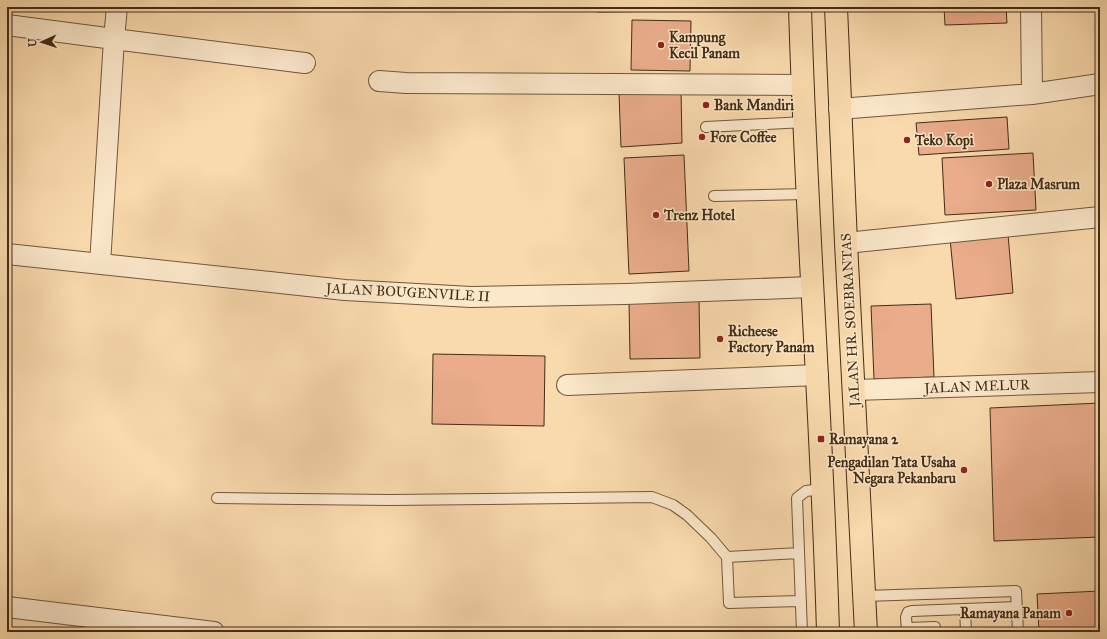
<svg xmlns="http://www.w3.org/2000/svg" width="1107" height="639" font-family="'IM FELL Great Primer',serif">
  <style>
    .building { fill: #eaac8a; stroke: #432d15 }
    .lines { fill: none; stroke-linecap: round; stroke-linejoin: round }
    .service-casing { stroke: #70583b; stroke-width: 12 }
    .minor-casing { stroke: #70583b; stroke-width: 22 }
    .primary-casing { stroke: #432d15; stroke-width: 24 }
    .service { stroke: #fbe7ca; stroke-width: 10 }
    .minor { stroke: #fbe7ca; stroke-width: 20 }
    .primary { stroke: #f9daad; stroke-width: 22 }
    .poi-dot { fill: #8f2418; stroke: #fbe7ca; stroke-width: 1.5 }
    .labels { text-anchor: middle; stroke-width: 3; stroke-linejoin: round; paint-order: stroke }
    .poi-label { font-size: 14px; font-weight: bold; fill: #432d15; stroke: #fbe7ca; text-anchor: start }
    .street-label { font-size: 14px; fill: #432d15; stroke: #fbe7ca }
  </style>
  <rect width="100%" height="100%" fill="#f9daad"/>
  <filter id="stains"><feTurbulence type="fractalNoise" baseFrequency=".005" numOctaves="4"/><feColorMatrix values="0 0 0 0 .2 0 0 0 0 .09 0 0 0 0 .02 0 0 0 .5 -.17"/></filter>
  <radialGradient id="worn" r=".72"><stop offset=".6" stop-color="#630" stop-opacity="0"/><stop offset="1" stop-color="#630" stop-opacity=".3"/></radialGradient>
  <path class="building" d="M597,7H682V11L597,12Z
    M944,7H1006L1007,23L945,25Z
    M632,20L691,21L690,71L631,70Z
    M681,90L682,143L621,147L619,93Z
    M1007,117L1009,149L919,155L916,123Z
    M1033,153L1036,210L945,215L942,158Z
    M684,155L689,271L629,274L624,158Z
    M1008,234L1013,293L956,299L950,239Z
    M699,300L700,358L630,359L629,301Z
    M931,304L934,377L874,379L871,306Z
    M433,354L545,356L544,426L432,424Z
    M1100,403V537L994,541L990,408Z
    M1100,591V632H1039L1037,594Z"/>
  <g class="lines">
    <g class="service-casing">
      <path id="service" d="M706,127L805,122
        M714,196L808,194
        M217,498L390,500L652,497L673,505L687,515L711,538L727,557L729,603L801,601
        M727,557L799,553
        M865,596L1016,591L1018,632
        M965,609L966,632
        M907,628L935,627
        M802,632L797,498L806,491L823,489
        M907,632L906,617L908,612L912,611L1017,607"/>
    </g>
    <g class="minor-casing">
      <path id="minor" d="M117,7L114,39L305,63
        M1031,7L1032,94
        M7,25L114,39L100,264
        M379,81L406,83L802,85
        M839,109L1032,94L1100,84
        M846,243L1100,217
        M7,254L345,290L471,297L626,294L812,287
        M567,385L818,375
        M855,390L1100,382
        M7,607L214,632"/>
    </g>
    <g class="primary-casing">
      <path id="primary" d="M800,7C806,216 822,423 828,632
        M836,7L846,243L866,632"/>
    </g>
    <use href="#service" class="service"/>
    <use href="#minor" class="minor"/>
    <use href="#primary" class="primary"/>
  </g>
  <g class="poi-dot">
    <circle cx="661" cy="45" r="4"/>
    <circle cx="706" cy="105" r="4"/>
    <circle cx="702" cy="137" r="4"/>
    <circle cx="907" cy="140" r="4"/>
    <circle cx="989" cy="184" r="4"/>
    <circle cx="656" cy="215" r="4"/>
    <circle cx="720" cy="339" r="4"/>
    <rect x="817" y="435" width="8" height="8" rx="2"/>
    <circle cx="964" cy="470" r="4"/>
    <circle cx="1069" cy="613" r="4"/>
  </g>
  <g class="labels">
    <g class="poi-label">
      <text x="669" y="42">Kampung<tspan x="669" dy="16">Kecil Panam</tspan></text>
      <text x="714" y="110">Bank Mandiri</text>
      <text x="710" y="142">Fore Coffee</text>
      <text x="915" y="145">Teko Kopi</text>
      <text x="997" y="189">Plaza Masrum</text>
      <text x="664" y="220">Trenz Hotel</text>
      <text x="728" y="336">Richeese<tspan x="728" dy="16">Factory Panam</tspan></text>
      <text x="829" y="444">Ramayana 2</text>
      <text x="956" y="467" text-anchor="end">Pengadilan Tata Usaha<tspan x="956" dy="16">Negara Pekanbaru</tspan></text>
      <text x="1061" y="618" text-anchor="end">Ramayana Panam</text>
    </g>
    <g class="street-label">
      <text transform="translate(408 292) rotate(3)" y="5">JALAN BOUGENVILE II</text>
      <text transform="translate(850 320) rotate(-93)" y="5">JALAN HR. SOEBRANTAS</text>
      <text transform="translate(977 386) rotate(-2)" y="5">JALAN MELUR</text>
    </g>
  </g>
  <rect width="1107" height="639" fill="none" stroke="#f9daad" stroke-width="24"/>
  <rect x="8" y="8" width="1091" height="623" fill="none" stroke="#432d15" stroke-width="2"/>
  <rect x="12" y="12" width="1083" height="615" fill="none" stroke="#432d15"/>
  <g transform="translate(42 42) rotate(267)" stroke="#fbe7ca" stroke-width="3" paint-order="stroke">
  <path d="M0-3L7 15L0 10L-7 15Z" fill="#432d15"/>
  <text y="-6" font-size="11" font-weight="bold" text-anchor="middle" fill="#432d15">U</text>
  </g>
  <rect width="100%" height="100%" filter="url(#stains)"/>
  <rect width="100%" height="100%" fill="url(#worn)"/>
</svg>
